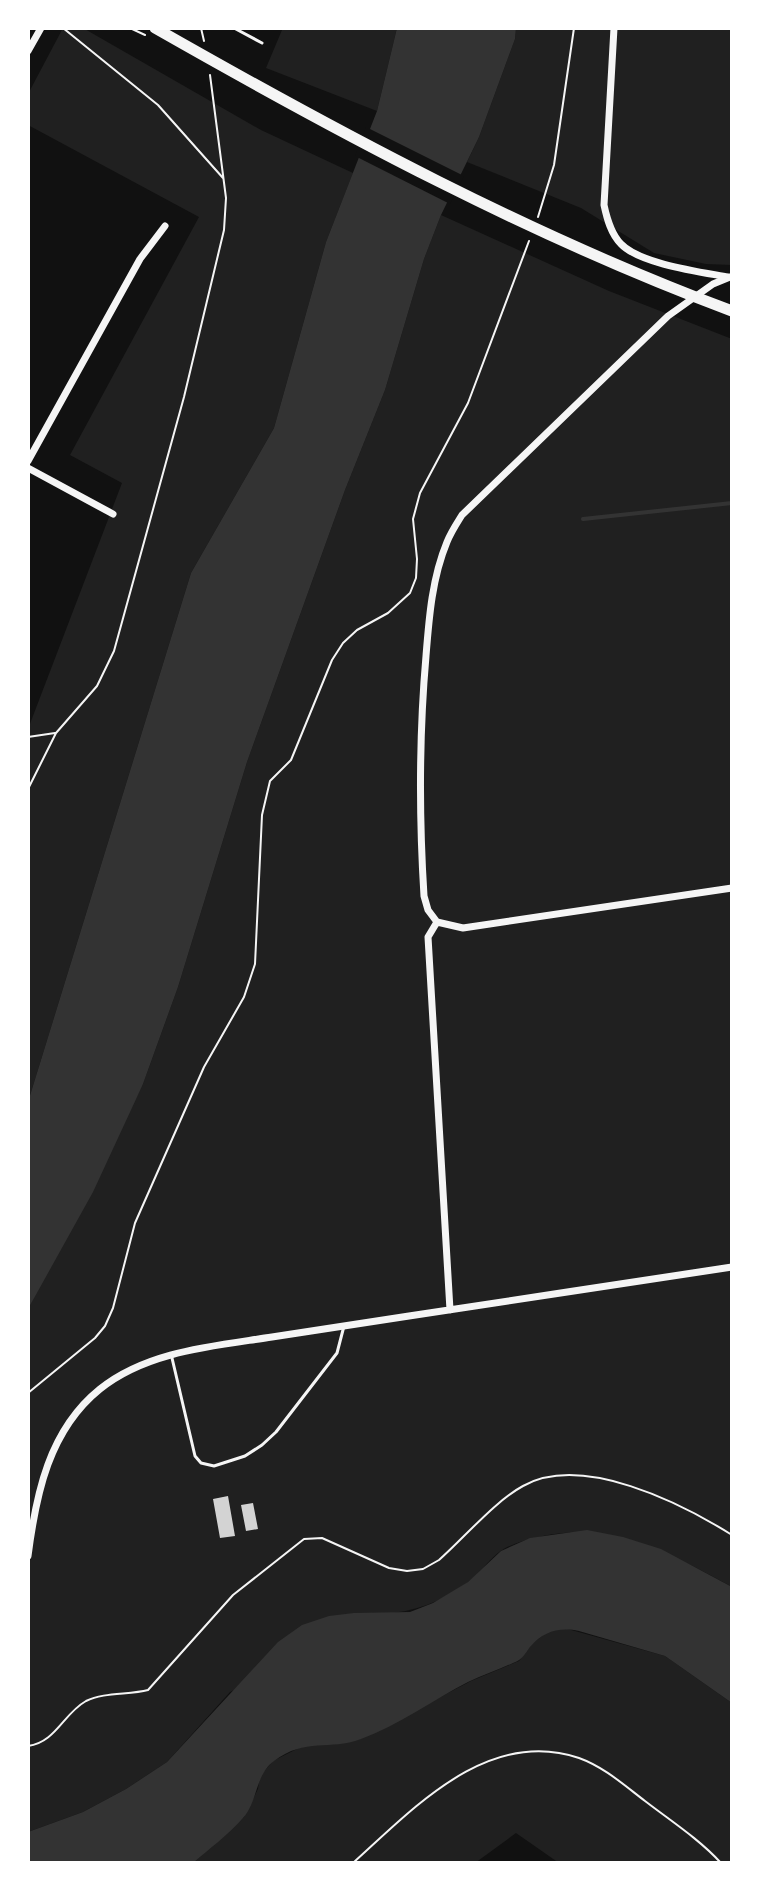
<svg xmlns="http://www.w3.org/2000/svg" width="760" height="1891" font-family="'DM Sans',sans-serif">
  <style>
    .green { fill: #202020 }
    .water { fill: #333 }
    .pier { fill: #111 }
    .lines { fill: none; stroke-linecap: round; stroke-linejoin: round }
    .stream { stroke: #333; stroke-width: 4 }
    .building { fill: #d3d3d3 }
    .path { stroke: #f5f5f5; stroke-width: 2 }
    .service { stroke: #f5f5f5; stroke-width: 3 }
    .minor { stroke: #f5f5f5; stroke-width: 7 }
    .trunk { stroke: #f5f5f5; stroke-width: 11 }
  </style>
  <rect width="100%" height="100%" fill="#111"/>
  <path class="green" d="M63,28H83L261,130L353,173L326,242L274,428L191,573L28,1102V729L122,483L70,455L199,217L28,125V94Z
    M280,28H397L377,111L266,68L282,30Z
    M516,28H732V265L706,264L654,253L581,208L467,162L479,137L515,39Z
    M441,215L609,291L732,339V1587C671,1554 615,1521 543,1536C528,1539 509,1544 498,1553C487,1562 478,1575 467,1583C441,1602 414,1612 383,1614L230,1692L167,1762L126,1789L83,1812L28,1832V1309L143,1084L178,987L247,762L345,490L385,390L424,259Z
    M564,1628L665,1656L732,1703V1863H559L516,1833L475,1863H193L244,1817L258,1789L260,1776L273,1761L299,1748L314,1744H339L360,1739L471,1681L519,1661L532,1644L547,1632Z"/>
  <path class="water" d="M397,28H516L515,39L479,137L441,215L424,259L385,390L345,490L247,762L178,987L143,1084L93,1192L28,1309V1102L191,573L274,428L326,242L377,111Z
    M587,1530L623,1537L661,1549L732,1587V1703L665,1656L579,1631C559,1627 544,1631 530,1647C525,1654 522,1660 513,1663C498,1670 483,1675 468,1682C433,1700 399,1725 361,1739C329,1751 306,1737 274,1761C255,1775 258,1801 243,1818C228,1835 209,1849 193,1863H28V1832L83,1812L126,1789L167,1762L278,1642L302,1625L329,1616L354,1613L410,1612L433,1603L468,1582L501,1551L530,1538Z"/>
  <path class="pier" d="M366,127L464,176L450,204L355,156Z"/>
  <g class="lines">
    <path class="stream" d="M583,519L732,503"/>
  </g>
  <path class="building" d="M228,1496L235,1536L220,1538L213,1499Z
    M253,1503L258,1529L246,1531L241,1505Z"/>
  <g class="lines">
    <path class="path" d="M63,28L158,105L223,178
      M130,28L145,35
      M201,28L204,41
      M538,217L554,165L574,28
      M28,737L55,733
      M28,789L56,733L97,686L114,651L184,397L224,230L226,198L210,75
      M28,1393L95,1338L105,1326L113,1308L135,1223L204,1067L244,997L255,964L262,815L270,781L291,760L332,660L343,643L357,630L388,613L410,593L416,578L417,559L413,519L420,493L468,403L529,241
      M28,1746C56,1742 63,1714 86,1701C104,1692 129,1695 148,1690L233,1595L304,1539L322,1538L389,1568L407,1571L423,1569L439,1560C464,1538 495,1501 523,1486C582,1453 681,1503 732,1535
      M353,1863C414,1808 488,1727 579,1758C604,1767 624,1785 645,1801C671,1821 699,1839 721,1863"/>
    <path class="service" d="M234,28L262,43
      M172,1358L195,1456L201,1463L214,1466L245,1456L262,1445L276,1432L337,1353L344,1326"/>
    <path class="minor" d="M614,28L604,205C607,219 611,234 621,244C640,264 701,272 728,277
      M28,51L41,28
      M28,461L140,259L165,226
      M28,468L113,514
      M437,922L463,928L732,888
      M450,1310L428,937L437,922L428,910L424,896C419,816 419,736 426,656C429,618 432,578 447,542C451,532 457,523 462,515L668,316L713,284L730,277
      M28,1556C36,1494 49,1430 100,1389C147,1351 214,1346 272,1337C318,1330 363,1323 409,1316C517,1300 624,1283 732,1267"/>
    <path class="trunk" d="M155,28C341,134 531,236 732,311"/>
  </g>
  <rect width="760" height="1891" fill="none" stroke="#ffffff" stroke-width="60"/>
</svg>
